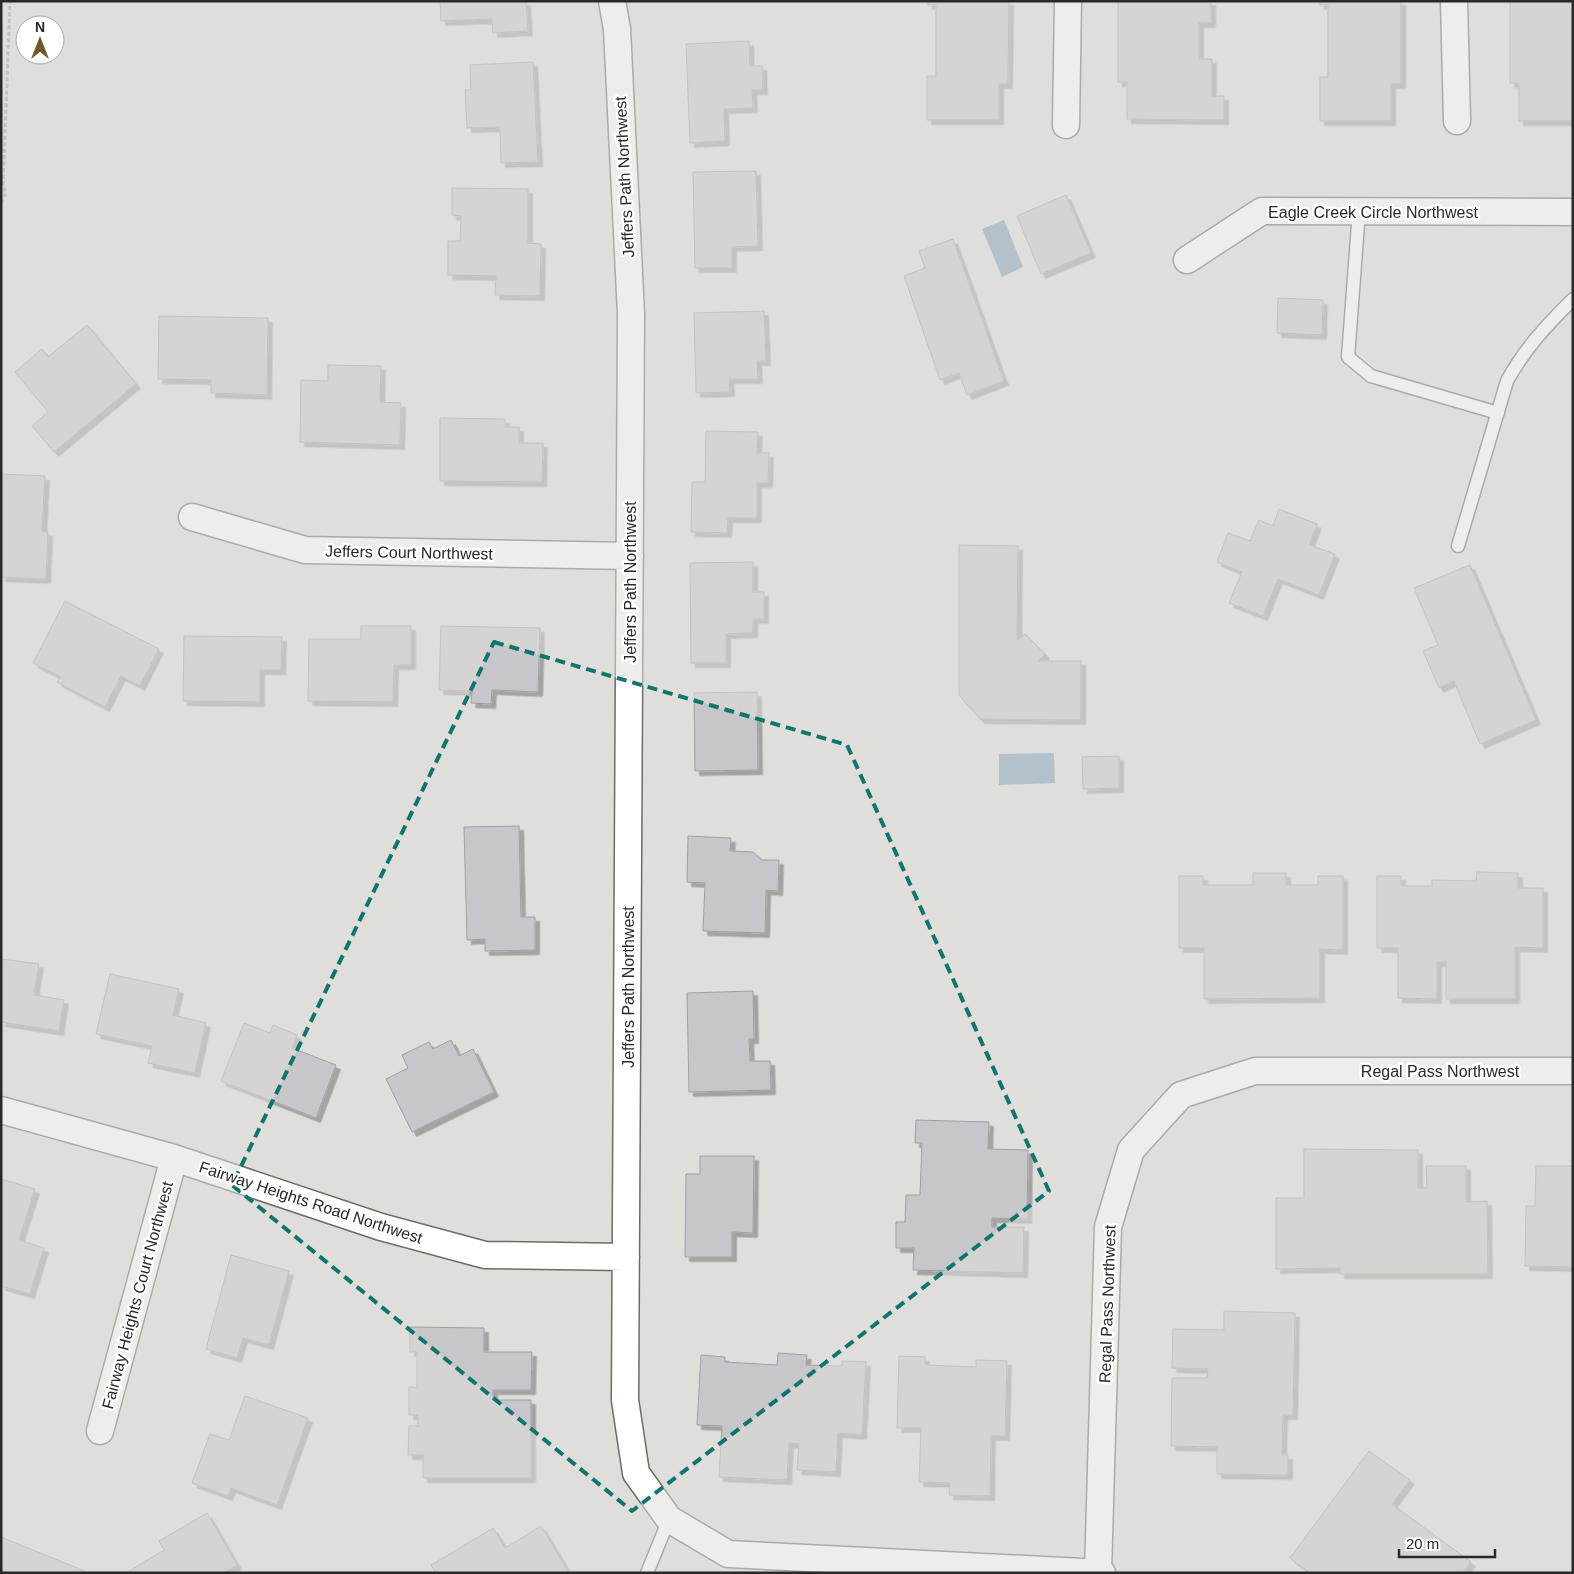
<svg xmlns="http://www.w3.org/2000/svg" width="1574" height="1574" font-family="Helvetica,sans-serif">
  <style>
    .water { fill: #7b9dba }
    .building { fill: #c7c7cb; stroke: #a0a0a4; filter: url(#shadow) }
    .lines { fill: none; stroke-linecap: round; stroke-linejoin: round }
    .service-casing { stroke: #6d6c68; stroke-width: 15 }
    .minor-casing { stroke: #6d6c68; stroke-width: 29 }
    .path { stroke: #a2a09d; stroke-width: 3; stroke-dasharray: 4 2.5; stroke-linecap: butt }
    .service { stroke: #fff; stroke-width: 12 }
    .minor { stroke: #fff; stroke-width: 26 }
    .marked { fill: none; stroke: #0f766e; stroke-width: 4; stroke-dasharray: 10 6; stroke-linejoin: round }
    .labels { text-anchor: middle; stroke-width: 5; stroke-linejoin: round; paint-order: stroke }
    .street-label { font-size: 16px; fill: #2a2928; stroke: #fff }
  </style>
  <defs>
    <filter id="shadow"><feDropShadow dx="4.5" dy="4.5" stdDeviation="0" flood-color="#0004"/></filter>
  </defs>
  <rect width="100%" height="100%" fill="#e0deda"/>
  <path class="water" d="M1004,220L1023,267L1002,277L982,229Z
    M1054,753L1055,783L999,785V754Z"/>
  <path class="building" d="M440,1H526L528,31L493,33L492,19L441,21Z
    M928,1H1009L1008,84H999V120H927V76H936V5H928Z
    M1118,1H1211V23H1199V59H1212V96H1224V120L1127,119V82H1118Z
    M1320,1H1401V84H1391V121H1320V77H1328V5H1320Z
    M1510,1H1573V121H1519V83H1510Z
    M749,41L750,66H762L763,90H752L753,108L724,109L725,141L690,143L686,44Z
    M533,62L538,162L501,163L500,127L467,128L465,90H471L470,65Z
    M756,171L758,246L732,247V268H695L693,172Z
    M452,188L528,189V243L541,244L540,296L495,295L496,276L448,275V241H460L461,216L452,215Z
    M1066,195L1091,253L1041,274L1017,216Z
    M953,239L1004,381L967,395L959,373L940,380L904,276L925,268L919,251Z
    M1278,298L1323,300L1322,335L1277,333Z
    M764,311L766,361H757L758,379H729L730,392L696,393L694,313Z
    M159,316L268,318L267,395L211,393V380L158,379Z
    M87,325L136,384L54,452L32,426L48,412L15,372L42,349L48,357Z
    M328,365L381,366L380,402L401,403L400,445L300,442L301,380L328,381Z
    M440,418L505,419V427H519V443H543L542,482L440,481Z
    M706,431L758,432L757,453H769L768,483H757V518H728L727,533L691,532L692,482H705Z
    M1,474L45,476L42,531L48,532L46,579L1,577Z
    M1279,509L1317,524L1309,545L1335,554L1319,595L1278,579L1263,616L1229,603L1242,572L1217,562L1228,533L1250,541L1259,520L1273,526Z
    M959,545L1018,546L1017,640L1025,634L1045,654L1038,661H1081V720L980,719L959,695Z
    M753,562V592H764V619H753V633L726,634V663H691L690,563Z
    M1470,565L1536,720L1480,744L1454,681L1439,688L1423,651L1438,645L1414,588Z
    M65,601L159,649L140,686L121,676L105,707L57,682L61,677L33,663Z
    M361,626H411V665H394L393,702L308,701L309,639H361Z
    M441,626L540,628L538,692L492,690L491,704L471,703L472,691L439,690Z
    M184,636L282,637L281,670H260V702L183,701Z
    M757,692L758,770L695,771L694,693Z
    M1119,756V788L1083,789L1082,757Z
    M519,826L521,917H535V950L485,951V939L467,940L464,827Z
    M688,836L731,838L730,851L753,852L762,860H779L778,891L766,890L765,933L703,931L705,883L687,882Z
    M1477,872L1518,873V888H1543V948L1515,947V999H1446V962H1437V999L1398,998V948H1377V876H1401V886H1432V880L1476,881Z
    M1253,873H1286V885H1318V876H1343V950L1320,949V998L1204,999V948H1179V876H1203V885H1253Z
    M1,959L39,964L34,995L64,1000L59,1031L1,1022Z
    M110,974L179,989L173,1015L206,1023L195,1073L148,1063L152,1046L96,1034Z
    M753,991L754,1039H749L750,1061H770L771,1090L689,1092L687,993Z
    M244,1023L270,1033L273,1025L297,1035L292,1048L336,1065L316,1118L221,1081Z
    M451,1040L459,1056L473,1049L494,1092L412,1132L386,1079L408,1068L402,1055L429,1042L433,1049Z
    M916,1120L989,1122L988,1149L1028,1150L1027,1219L992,1218V1227H1024L1023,1273L913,1270L914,1248H896V1222H905L906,1195H920L922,1143H915Z
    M1304,1149L1418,1150V1188H1427L1426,1166H1466V1202L1487,1201L1488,1274H1340V1268L1276,1269V1198H1304Z
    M700,1156H754L753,1233L732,1232V1257H685L686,1174H700Z
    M1536,1166H1573V1267L1525,1266L1526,1206H1535Z
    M1,1179L35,1189L19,1240L44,1248L30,1294L1,1286Z
    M231,1255L289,1271L269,1345L243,1338L237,1358L206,1349Z
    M1224,1311L1295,1313L1293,1415H1283L1282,1455H1288V1475L1217,1474V1447L1171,1446L1172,1378H1207L1208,1369L1172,1368L1173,1329L1224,1330Z
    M410,1327L484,1328V1352H532L531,1390H493V1400H531V1478H423V1455H408L409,1426H418V1415H409V1387L417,1388V1352H410Z
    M778,1353L807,1355L806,1365L842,1366V1361L866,1362L862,1435L838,1433L836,1472L797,1470L799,1444L789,1443L787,1480L719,1477L722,1426L697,1425L701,1355L725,1357V1362L777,1365Z
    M899,1356L925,1357V1365L976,1367V1360L1007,1361L1005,1436H991L990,1496L949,1495L950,1483L919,1482L921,1428H897Z
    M245,1396L308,1418L277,1505L231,1488L228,1496L192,1483L210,1434L229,1440Z
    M1369,1451L1410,1480L1392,1504L1471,1562L1463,1573H1310L1290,1558Z
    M207,1513L237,1565L223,1573H126L164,1550L159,1541Z
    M541,1526L569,1573H436L431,1565L493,1528L505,1548Z
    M1,1537L87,1572V1573H1Z"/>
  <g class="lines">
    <g class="service-casing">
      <path id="service" d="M1359,211L1348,357L1371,376L1498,413
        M1458,546L1507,381C1525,348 1547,325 1573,299
        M647,1573L669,1519"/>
    </g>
    <g class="minor-casing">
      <path id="minor" d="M612,1L617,29L631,314L625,1400L636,1473L669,1519L728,1554L1102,1573
        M1454,1L1457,121
        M1066,125L1068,1
        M1187,260L1262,211L1573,212
        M192,517L305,550L630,556
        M1,1110L174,1158L381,1227L485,1255L626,1257
        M100,1431L174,1158
        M1098,1572L1108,1227L1131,1150L1181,1095L1255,1071H1573"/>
    </g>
    <path class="path" d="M1,203L6,193L3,186L10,1"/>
    <use href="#service" class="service"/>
    <use href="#minor" class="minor"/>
  </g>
  <path d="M0 0H1574V1574H0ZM494,642L847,745L1049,1191L632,1511L232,1185Z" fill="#e0deda" fill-opacity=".55" fill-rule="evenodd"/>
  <path class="marked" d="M494,642L847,745L1049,1191L632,1511L232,1185Z"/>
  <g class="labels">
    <g class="street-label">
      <text transform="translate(624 177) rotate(-93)" y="6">Jeffers Path Northwest</text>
      <text x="1373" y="218">Eagle Creek Circle Northwest</text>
      <text transform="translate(409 552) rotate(1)" y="6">Jeffers Court Northwest</text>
      <text transform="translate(630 582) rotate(-90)" y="6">Jeffers Path Northwest</text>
      <text transform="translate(628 987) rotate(-90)" y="6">Jeffers Path Northwest</text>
      <text x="1440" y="1077">Regal Pass Northwest</text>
      <text transform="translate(311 1202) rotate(18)" y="6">Fairway Heights Road Northwest</text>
      <text transform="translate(137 1295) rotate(-75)" y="6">Fairway Heights Court Northwest</text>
      <text transform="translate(1107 1304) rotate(-88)" y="6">Regal Pass Northwest</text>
    </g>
  </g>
  <rect width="1574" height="1574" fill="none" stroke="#2a2928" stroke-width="5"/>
  <g transform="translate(40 40)"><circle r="24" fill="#ffffff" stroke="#aaa9a9"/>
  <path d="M0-4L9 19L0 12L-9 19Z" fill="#6e5727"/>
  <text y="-8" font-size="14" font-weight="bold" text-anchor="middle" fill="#2a2928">N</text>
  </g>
  <path d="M1399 1549v8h96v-8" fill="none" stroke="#2a2928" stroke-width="2.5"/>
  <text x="1406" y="1549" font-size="15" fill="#2a2928" stroke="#ffffff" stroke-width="4" paint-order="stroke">20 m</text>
</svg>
